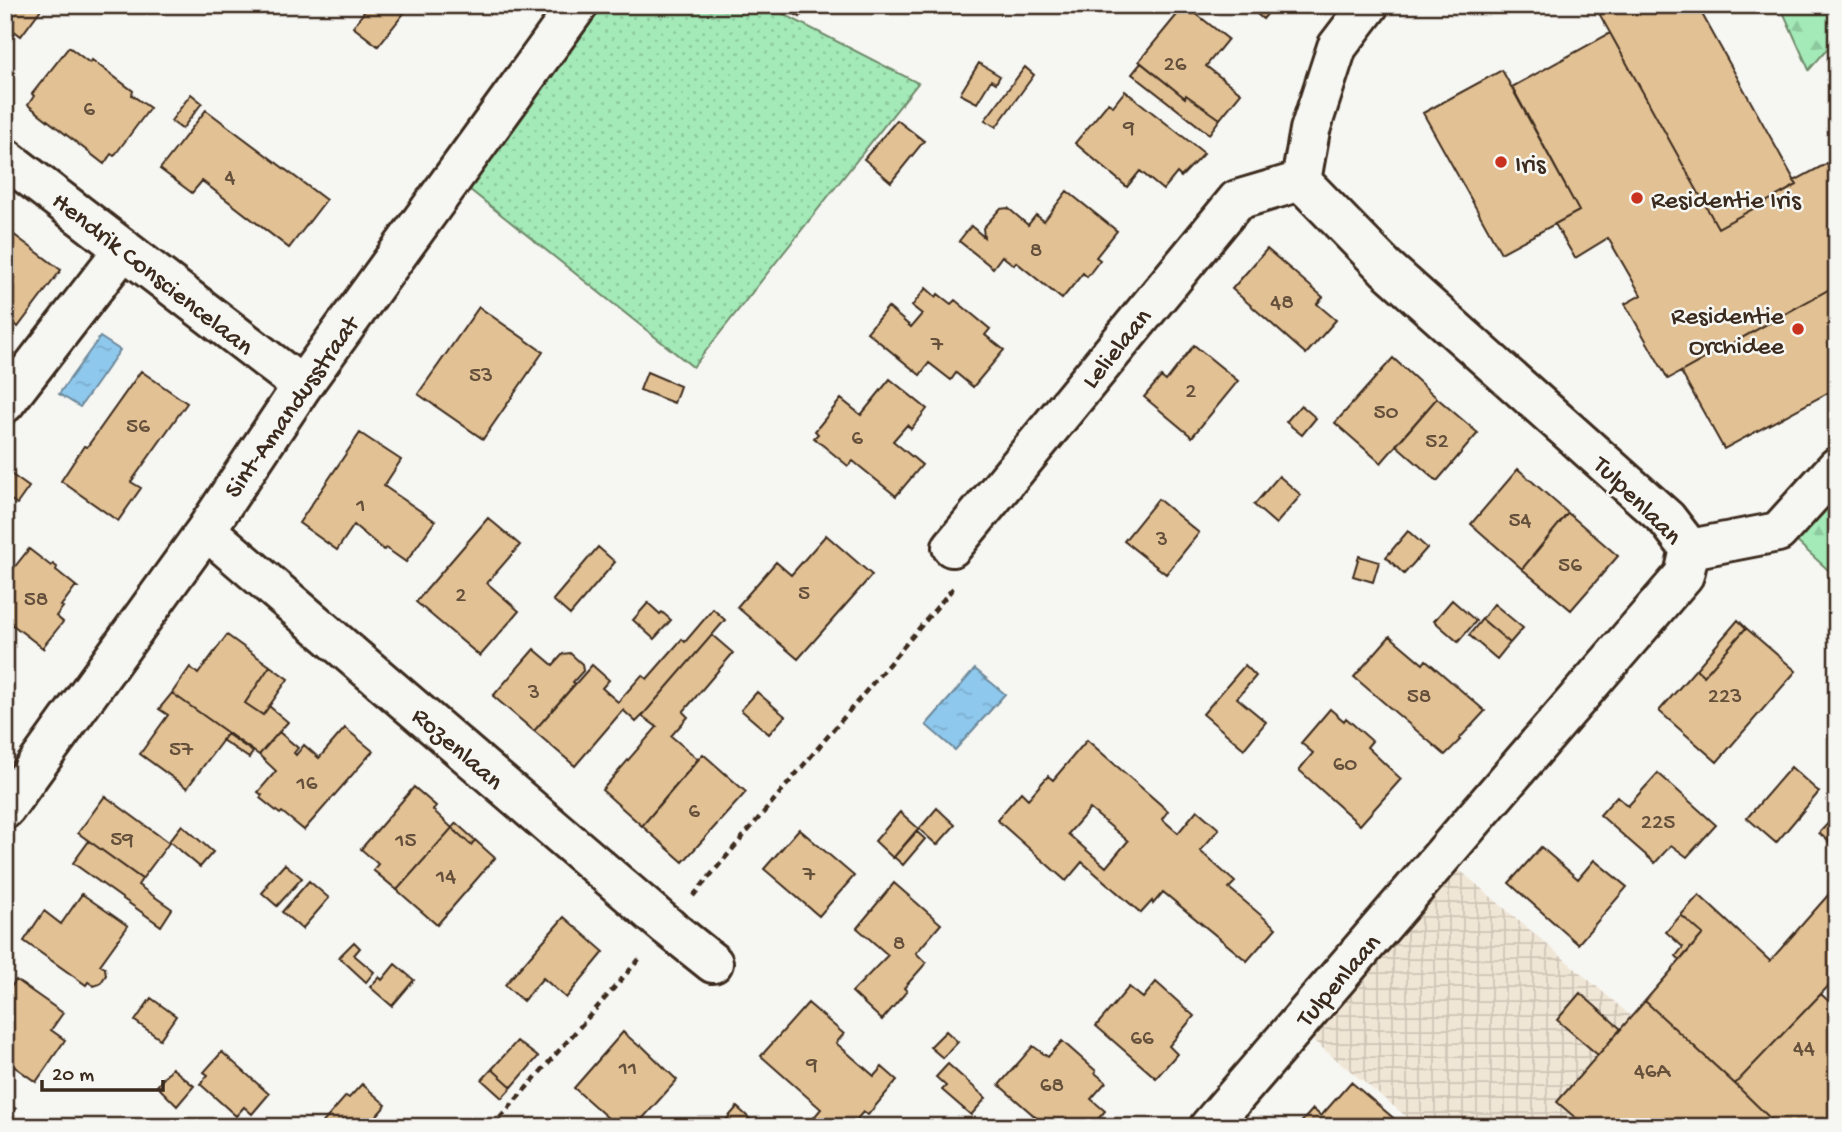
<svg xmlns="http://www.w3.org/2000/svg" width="1842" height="1132" font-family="'Gochi Hand',sans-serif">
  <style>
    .industrial { fill: url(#industrial-grid) }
    .grass { fill: url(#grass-dots); stroke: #6f8a6b; stroke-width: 2 }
    .forest { fill: url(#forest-firs); stroke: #6f8a6b; stroke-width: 2 }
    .water { fill: url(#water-ripples); stroke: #6d899a; stroke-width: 2 }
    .building { fill: #e2c194; stroke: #3b2a1e; stroke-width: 2; fill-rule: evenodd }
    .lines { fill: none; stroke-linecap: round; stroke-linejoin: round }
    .minor-casing { stroke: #3b2a1e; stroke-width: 44 }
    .path { stroke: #3b2a1e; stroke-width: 4.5; stroke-dasharray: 7 5; stroke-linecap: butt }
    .minor { stroke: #f6f6f2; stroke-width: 38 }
    .poi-dot { fill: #c8321e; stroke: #f6f6f2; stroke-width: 2.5 }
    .labels { text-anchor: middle; stroke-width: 5; stroke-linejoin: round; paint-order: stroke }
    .number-label { font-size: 23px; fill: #65503c }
    .poi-label { font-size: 26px; fill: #3b2a1e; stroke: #f6f6f2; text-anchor: start }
    .street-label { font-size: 26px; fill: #3b2a1e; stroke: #f6f6f2 }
  </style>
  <defs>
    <pattern id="industrial-grid" width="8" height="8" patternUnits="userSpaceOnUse" patternTransform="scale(1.75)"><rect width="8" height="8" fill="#f0e6d6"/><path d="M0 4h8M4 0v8" fill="none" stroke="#cfc5b7"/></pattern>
    <pattern id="grass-dots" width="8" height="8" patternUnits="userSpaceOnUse" patternTransform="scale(1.75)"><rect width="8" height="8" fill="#a3eab8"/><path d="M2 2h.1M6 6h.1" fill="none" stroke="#8dc99e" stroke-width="1.8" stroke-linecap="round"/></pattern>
    <pattern id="forest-firs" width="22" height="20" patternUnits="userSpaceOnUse" patternTransform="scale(1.75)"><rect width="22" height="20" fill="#a3eab8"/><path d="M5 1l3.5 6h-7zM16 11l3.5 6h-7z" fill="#8dc99e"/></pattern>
    <pattern id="water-ripples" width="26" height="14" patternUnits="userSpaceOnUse" patternTransform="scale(1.75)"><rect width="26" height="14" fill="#8ec8ed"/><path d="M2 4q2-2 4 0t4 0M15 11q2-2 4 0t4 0" fill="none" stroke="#7baccb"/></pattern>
  </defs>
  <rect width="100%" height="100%" fill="#f6f6f2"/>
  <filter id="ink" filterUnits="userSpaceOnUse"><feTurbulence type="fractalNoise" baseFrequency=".0143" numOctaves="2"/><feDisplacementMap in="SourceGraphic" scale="14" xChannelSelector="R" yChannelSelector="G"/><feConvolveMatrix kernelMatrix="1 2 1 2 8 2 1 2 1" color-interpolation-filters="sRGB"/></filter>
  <g filter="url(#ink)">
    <path class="industrial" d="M1456,867L1631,1016L1702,935L1681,915L1699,895L1770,960L1837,885V977L1821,994L1837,1009V1127H1419L1310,1038Z"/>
    <path class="grass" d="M604,5H766L918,83L693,367L469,189Z"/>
    <path class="forest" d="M1780,5H1837V38L1809,70Z
      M1837,491V578L1794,539Z"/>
    <path class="water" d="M100,337L120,350L80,407L59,394Z
      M975,669L1005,694L955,750L926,725Z"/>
    <path class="building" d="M5,5H44L21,36L5,24Z
      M369,5H405L408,8L378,46L353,27Z
      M779,5H806L800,17Z
      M1185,5L1228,39L1206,66L1241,93L1220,119L1186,95L1185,98L1139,61Z
      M1246,5H1275L1263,19Z
      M1618,5H1697L1797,185L1718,228L1600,15Z
      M1610,33L1718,228L1797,185L1794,181L1837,158V285L1668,379L1625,304L1641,295L1608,238L1575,258L1555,224L1579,211L1512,87Z
      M69,47L90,63L92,60L133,91L132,95L150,108L114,156L111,154L104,164L28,105L34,96L32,94Z
      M979,63L1000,76L996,83L991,80L977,103L960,94Z
      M1141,63L1185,98L1186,95L1220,119L1209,134L1132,74Z
      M1025,67L1034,75L996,127L985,120Z
      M1502,70L1579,211L1501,253L1423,113Z
      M1125,91L1204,153L1181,177L1177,173L1163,190L1140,171L1127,187L1075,143L1108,103L1113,106Z
      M191,94L202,103L182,129L171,121Z
      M206,110L326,200L289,248L202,181L192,193L160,169Z
      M897,120L924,141L891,182L864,159Z
      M1067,191L1117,231L1096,257L1100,260L1087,277L1083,273L1062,299L1016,262L1014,265L1002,256L993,268L959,241L971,226L984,237L983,228L1000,209L1008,208L1028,225L1036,215L1044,221Z
      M5,228L61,270L18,327L5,317Z
      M1267,249L1323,297L1317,304L1336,320L1306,354L1232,289Z
      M1837,285V388L1724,449L1681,372Z
      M926,288L936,297L938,294L951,304L955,300L990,329L985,335L1004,350L973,387L956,373L951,380L929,363L920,375L867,332L888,307L911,327L922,314L912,306Z
      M479,307L543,352L483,439L418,394Z
      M1194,345L1238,381L1192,437L1144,397L1161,377L1166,381Z
      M1393,358L1437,398L1381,463L1335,423Z
      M141,371L187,403L131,482L141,488L118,521L61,481L84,446L87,447Z
      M647,372L680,386L674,403L640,390Z
      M890,379L927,409L911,429L907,425L893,441L922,465L896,496L853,461L848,466L814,438L818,434L815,431L841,399L861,415Z
      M1437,398L1478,433L1437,481L1396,445Z
      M1301,405L1316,418L1302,435L1286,422Z
      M360,433L401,460L384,486L435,521L406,562L386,548L384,550L354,525L337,550L299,523Z
      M1518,469L1568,513L1522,569L1471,524Z
      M5,470L29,487L17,504L5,496Z
      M1279,476L1301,495L1276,524L1254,505Z
      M1158,499L1199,533L1166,574L1124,541Z
      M1568,513L1618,556L1571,610L1522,569Z
      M488,518L520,545L487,583L519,611L480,656L416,602Z
      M1408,531L1427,548L1404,574L1386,557Z
      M826,535L872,575L798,659L737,607L776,562L791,575Z
      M598,547L615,562L570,615L553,600Z
      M29,549L51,566L53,564L57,567L56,570L77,587H75L61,606L63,607L56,616L63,622L43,647L44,649L5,619V579Z
      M1359,556L1379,562L1373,582L1353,576Z
      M1452,600L1476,621L1458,642L1434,621Z
      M648,603L660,614L662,612L671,620L654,639L633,620Z
      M1494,604L1523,628L1510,643L1482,619Z
      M713,609L725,620L642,716L636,722L623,710L575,766L534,731L592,665L609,680L602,688L618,702L642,675L647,679L682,639L685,642Z
      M1482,619L1510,643L1497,659L1469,635Z
      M1738,620L1746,628L1704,676L1696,669Z
      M1746,628L1796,671L1717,762L1659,711L1696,669L1704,676Z
      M227,635L270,666L245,703L263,715L269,706L288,722L259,755L172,693L190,667L198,674Z
      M712,635L733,653L683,712L688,717L671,736L698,759L642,826L602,790L657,727L642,716Z
      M1390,636L1423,664L1426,660L1485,711L1459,739L1460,740L1445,755L1354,677Z
      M534,649L553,665L563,654L570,653L582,664L583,671L573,682L575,684L534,731L493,696Z
      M1245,665L1256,676L1237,698L1266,722L1244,749L1203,714Z
      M270,666L288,679L263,715L245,703Z
      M757,692L785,716L769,734L741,710Z
      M172,693L228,733L187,788L140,754L168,715L159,709Z
      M1330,709L1344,721L1346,718L1372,741L1367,747L1401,779L1360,825L1299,770L1313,753L1301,743Z
      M345,728L373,751L304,830L282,812L280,814L260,798L262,795L258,792L276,771L259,755L279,732L298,748L294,753L296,755L304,745L319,758Z
      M227,734L253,752L249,758L222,740Z
      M1087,740L1168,811L1162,819L1178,833L1197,810L1219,829L1200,851L1235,882L1229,888L1276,928L1247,961L1163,892L1153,904L1152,901L1141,913L1082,862L1066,881L997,820L1021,792L1028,799L1048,776L1053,780ZM1090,809L1128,841L1106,867L1068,834Z
      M703,754L746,792L683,862L642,826Z
      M1791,767L1819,792L1776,843L1747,818Z
      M1658,773L1716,825L1687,857L1671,845L1655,863L1600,815L1617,796L1628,806Z
      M414,787L436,806L433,810L452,828L397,890L373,870L378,864L361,849Z
      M105,796L169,843L142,879L78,833Z
      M937,808L955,825L937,845L919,829Z
      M900,812L919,829L893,858L875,841Z
      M1832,819L1837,823V849L1819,833Z
      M456,823L475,840L471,845L452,828Z
      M182,825L213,852L200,867L169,841Z
      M452,828L471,845L475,840L495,858L437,925L397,890Z
      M799,829L854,876L819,916L764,869Z
      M916,831L925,839L903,865L894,857Z
      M89,841L142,879L138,885L172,909L161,926L73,863Z
      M1541,847L1578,879L1594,860L1627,887L1578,944L1509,883Z
      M285,864L302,878L277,906L262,893L268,886L266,885Z
      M309,881L329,898L302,929L282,912Z
      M894,883L941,924L916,953L926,963L904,988L907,991L882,1020L852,992L888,955L857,928Z
      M1837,885V977L1735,1084L1645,1001L1703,934L1681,915L1699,895L1770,961Z
      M82,894L128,926L100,965L105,968L106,975L100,984L94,986L88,982L86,985L24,941L44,911L61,924Z
      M1681,915L1703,934L1680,960L1676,956L1683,947L1666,932Z
      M564,917L604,952L566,998L543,978L523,1001L505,985Z
      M354,942L360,948L354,955L374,972L366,982L339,957Z
      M395,964L414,980L392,1006L370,987L379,977L382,980Z
      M16,980L63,1013L51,1030L65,1040L36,1082L5,1060V995Z
      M1156,982L1194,1016L1169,1046L1177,1054L1156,1078L1096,1026L1129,987L1143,998Z
      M1580,993L1621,1029L1598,1055L1557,1020Z
      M1821,994L1837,1009V1127H1779L1735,1084Z
      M151,998L176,1016L160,1039L135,1021Z
      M1645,1001L1735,1084L1779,1127H1586L1557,1102Z
      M808,1003L844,1034L836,1043L874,1076L882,1067L897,1080L868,1115L863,1112L856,1120L863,1127H814L809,1123L821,1109L761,1056Z
      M946,1031L958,1042L943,1058L930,1047Z
      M623,1032L640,1047L641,1045L677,1080L635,1127H618L574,1088Z
      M517,1041L538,1057L512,1087L492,1069Z
      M1062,1041L1096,1071L1095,1073L1106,1082L1091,1099L1105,1111L1091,1127H1047L999,1085L1033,1046L1048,1057Z
      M222,1052L269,1094L252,1114L244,1107L236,1116L200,1084L208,1075L204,1072Z
      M948,1064L986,1098L971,1115L942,1090L946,1086L936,1077Z
      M172,1068L194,1086L177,1106L157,1086Z
      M492,1069L512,1087L502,1098L482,1080Z
      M1351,1082L1398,1122L1394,1127H1297L1313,1109L1321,1116Z
      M362,1084L386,1105L373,1120L381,1127H319L346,1096L349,1098Z
      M5,1101L16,1109L5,1124Z
      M737,1107L759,1127H720Z"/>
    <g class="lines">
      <g class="minor-casing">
        <path id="minor" d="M5,158L302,386
          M5,403L124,249
          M206,530L668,927L713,963
          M952,547L1237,200L1301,181
          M1690,549L1778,532L1837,467
          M5,809L206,530L302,386L578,5
          M1209,1127L1684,575L1690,549L1667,519L1386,268L1301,181L1310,130L1337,47L1369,5"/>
      </g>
      <path class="path" d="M693,896L954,587
        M492,1127L642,956"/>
      <use href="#minor" class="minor"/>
    </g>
  </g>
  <g class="poi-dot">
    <circle cx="1501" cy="162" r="7"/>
    <circle cx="1637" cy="198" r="7"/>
    <circle cx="1798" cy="329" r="7"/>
  </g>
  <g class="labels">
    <g class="number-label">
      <text x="1175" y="70">26</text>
      <text x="89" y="115">6</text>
      <text x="1129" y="133">9</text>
      <text x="230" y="183">4</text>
      <text x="1036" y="256">8</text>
      <text x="1282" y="308">48</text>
      <text x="937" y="350">7</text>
      <text x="481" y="381">53</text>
      <text x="1191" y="397">2</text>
      <text x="1386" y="418">50</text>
      <text x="138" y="432">56</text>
      <text x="857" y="444">6</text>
      <text x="1437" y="447">52</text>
      <text x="361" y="511">1</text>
      <text x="1520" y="526">54</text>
      <text x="1162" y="545">3</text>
      <text x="1570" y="571">56</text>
      <text x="804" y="599">5</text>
      <text x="461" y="601">2</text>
      <text x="36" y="605">58</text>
      <text x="534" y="698">3</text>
      <text x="1419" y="702">58</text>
      <text x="1725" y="702">223</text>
      <text x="181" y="755">57</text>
      <text x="1345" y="770">60</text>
      <text x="307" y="789">16</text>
      <text x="694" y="817">6</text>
      <text x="1658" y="828">225</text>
      <text x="122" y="845">59</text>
      <text x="406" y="846">15</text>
      <text x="809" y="880">7</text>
      <text x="446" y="882">14</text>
      <text x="899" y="949">8</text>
      <text x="1142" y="1044">66</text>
      <text x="1804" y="1054">44</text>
      <text x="812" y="1070">9</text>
      <text x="628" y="1074">11</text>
      <text x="1652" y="1077">46A</text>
      <text x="1052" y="1091">68</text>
    </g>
    <g class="poi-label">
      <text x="1515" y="171">Iris</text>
      <text x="1651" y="207">Residentie Iris</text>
      <text x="1784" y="323" text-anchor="end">Residentie<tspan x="1784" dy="30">Orchidee</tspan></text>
    </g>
    <g class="street-label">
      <text transform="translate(154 272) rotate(38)" y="9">Hendrik Consciencelaan</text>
      <text transform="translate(1115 347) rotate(-51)" y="9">Lelielaan</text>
      <text transform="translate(290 406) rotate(-55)" y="9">Sint-Amandusstraat</text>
      <text transform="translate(1639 499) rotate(45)" y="9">Tulpenlaan</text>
      <text transform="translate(459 747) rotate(41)" y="9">Rozenlaan</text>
      <text transform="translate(1337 979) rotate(-49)" y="9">Tulpenlaan</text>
    </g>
  </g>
  <rect width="1842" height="1132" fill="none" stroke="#f6f6f2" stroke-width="28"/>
  <rect x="14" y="14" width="1814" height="1104" fill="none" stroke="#3b2a1e" stroke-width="2.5" filter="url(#ink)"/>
  <path d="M42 1080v10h121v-10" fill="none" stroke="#3b2a1e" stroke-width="3.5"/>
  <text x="52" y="1080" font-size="21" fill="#3b2a1e" stroke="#f6f6f2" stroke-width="5" paint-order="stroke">20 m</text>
</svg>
